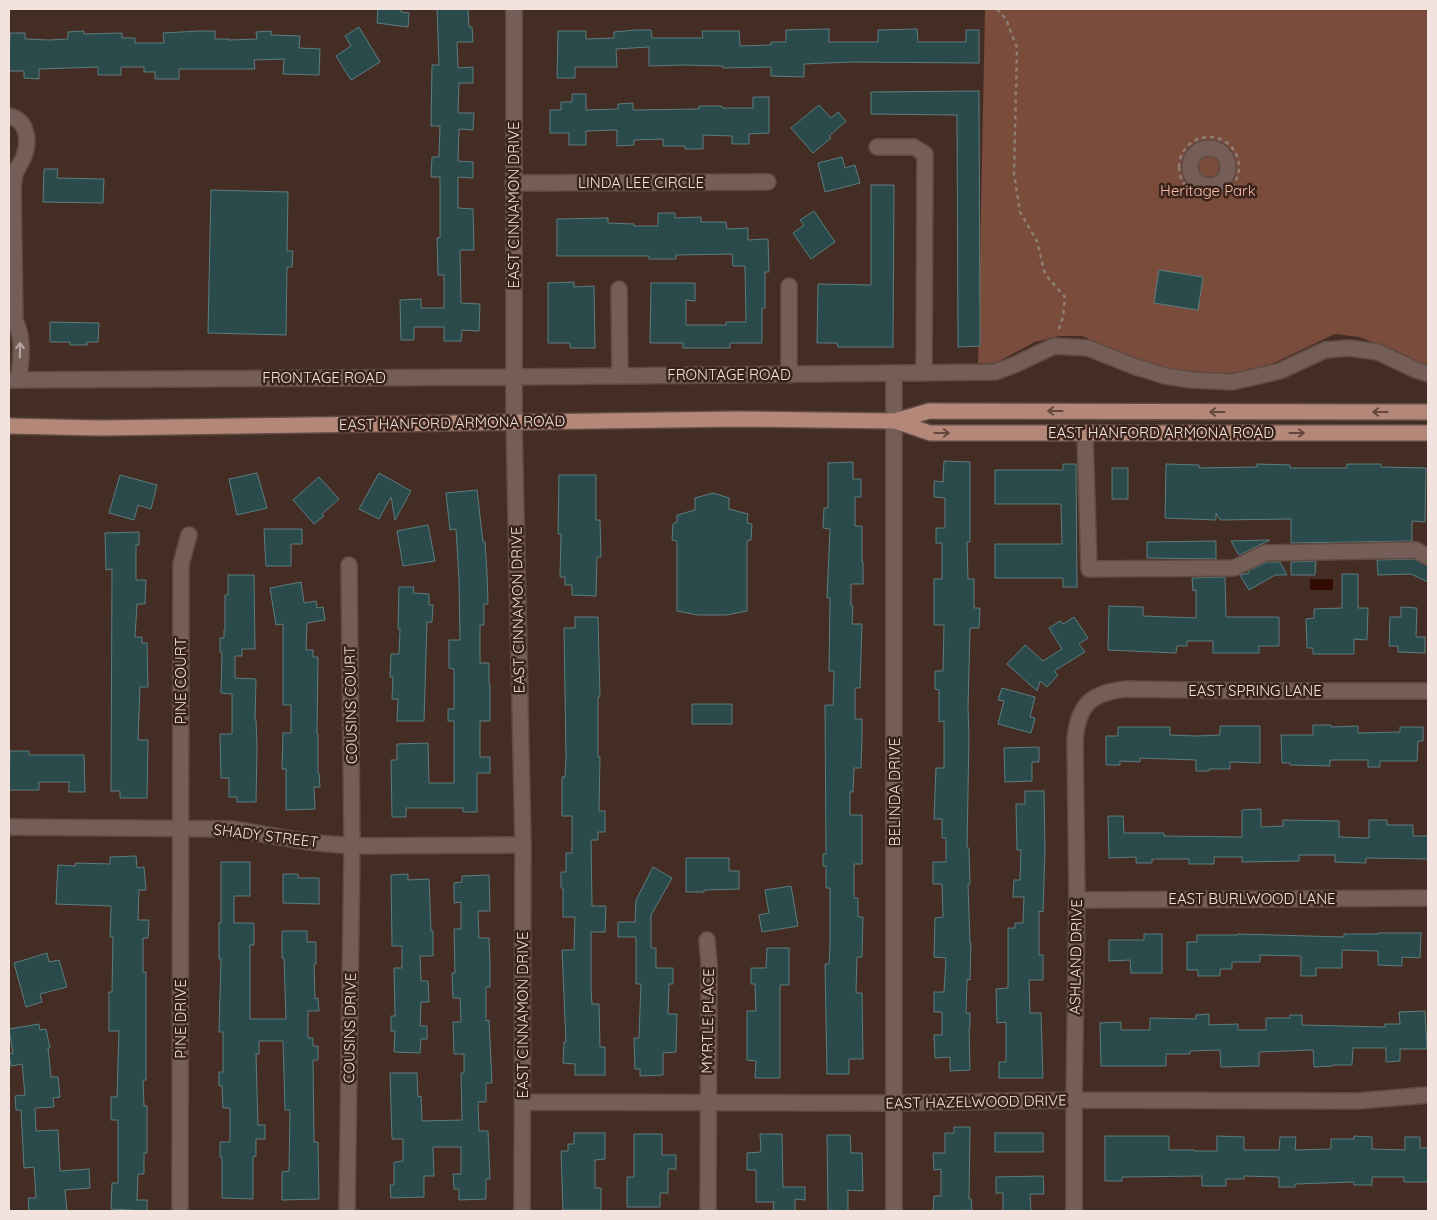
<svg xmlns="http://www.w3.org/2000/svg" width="1437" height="1220" font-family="Quicksand,sans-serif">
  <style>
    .green { fill: #794c3c }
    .water { fill: #320b00 }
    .building { fill: #2b4a4c; stroke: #5c7d7e }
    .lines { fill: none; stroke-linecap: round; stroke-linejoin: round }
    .minor-casing { stroke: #604a43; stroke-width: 18 }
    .major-casing { stroke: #604a43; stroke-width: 18 }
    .path { stroke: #907d76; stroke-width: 2.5; stroke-dasharray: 4 4; stroke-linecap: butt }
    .minor { stroke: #745e57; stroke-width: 15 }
    .major { stroke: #b38879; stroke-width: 15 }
    .oneway { stroke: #b9a7a1 }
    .oneway2 { stroke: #64463c }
    .labels { text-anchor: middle; stroke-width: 5; stroke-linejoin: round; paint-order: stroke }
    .street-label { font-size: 15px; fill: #f2e3de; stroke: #39231b }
    .park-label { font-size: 15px; fill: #f9bba5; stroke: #39231b }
  </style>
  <rect width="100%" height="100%" fill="#442d25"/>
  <path class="green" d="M985,9H1428V364L1419,363L1397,351L1359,337L1335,334L1261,369L1217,375L1193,374L1165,369L1141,361L1082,336H1059L1035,342L995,363H978Z"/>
  <path class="water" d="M1310,579H1333V590H1310Z"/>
  <path class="building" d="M378,9H401V12L409,13L408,27L377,23Z
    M437,9H468L469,27H472L473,42H457L458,68L473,67V83H459L458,113H474L473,130L459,129L458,161L473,162V178L458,177V208L473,209L474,250H460L461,303L480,304L479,331L462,330L461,341H444V327H414V340H401L400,300L421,299V308H444V275H438L437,238H440V177H431L432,157H439L440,126H431L432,65H439Z
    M359,27L380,62L351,80L336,56L351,46L345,36Z
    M829,29V42H878V30L917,29L918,42H966V30H979V63L850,62L804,64V77L771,76V67L723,68V66L683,65L649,66V47L616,49L617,67H575V78H557L558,31H586V39L614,38V32L636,30H651L652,38H703L702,31H739L740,46L771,45V42H786V30Z
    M84,31V34L122,33V38H135V43H164L163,33L199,31H215V39H229V40L257,39L256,32L271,31V35L300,36L299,48L320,49L319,75L283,74L284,59L254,60L255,69H179V79H155V72H144V67H121V75H98V67L39,69V79L24,78V71H9L10,33H25V39L49,40L68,39V32Z
    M979,91L980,346L958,347L957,115L871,114V92Z
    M572,94H586V110L618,109V104L633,103V110L699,109V106H722V108H753V97H769V133L749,134V144H732V136L703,135V149H685V146H663V139L634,140V145L617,146V130L586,131V145H569V133H550V110H561V102H572Z
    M819,105L831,118L838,112L846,121L829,136L831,138L813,153L791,128Z
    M842,157L845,168L855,165L860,183L825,192L818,163Z
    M44,169H58L57,178L104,179L103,203L43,202Z
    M871,185H894L893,347H838L837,343H817L818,284L871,285Z
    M211,190L288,192L287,251H293L292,267H287L286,335L208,333Z
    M814,211L835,242L811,259L793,233L804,225L800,220Z
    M658,213H675V218L701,217V222H726L727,229L748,228V240L768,239L769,272H765V308H762V343H730V348H683V343H650L651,283H695V301L686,300V325H726V322H746L745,266H733L732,254L676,255V259H649V256H557V219L608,218V223L634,224V226H658Z
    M1159,270L1203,277L1198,310L1154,303Z
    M574,282V287L594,286L595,348H570V343H548V283Z
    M50,322L99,323L98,342H87V345H70V342H50Z
    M944,461L970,462V542H967L968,579H974V608H980L979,628H970L968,708L969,735L967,848H969L970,884H968L970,943H971L970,980L967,979L966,1013H970V1027H969L970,1070L950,1071V1057L935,1058L934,1035H942V1012H934V992H944L946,958L934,957L935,918L943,917L942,884H933V862H946V838H942V819H934L936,768H944V721L939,722V690L935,689V671H943L944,625H934V579H942V543H936V528H945V498L934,497V481L943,482Z
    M853,462V479H861V497H855V526H862V562H863V584H851V606H853L852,624H862L860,688H855V719H862V739L861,768H854L853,792H850V815H862V864H854V898H858V917H863L862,957H857L856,993H862L863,1059H849V1074H827L825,964H829L830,944V888H826V866H823V854H826L825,705H833L834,671H829L830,598H827L830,529L823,528L824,508H828V463Z
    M1063,464H1076L1077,587H1063V578H995V544H1062L1061,504H995V470H1063Z
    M1166,464L1199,465V468L1257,467V464L1290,465V468H1347V464H1381V467L1426,468L1425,522L1412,521V541L1291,543V519L1220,520L1216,513V520L1165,518Z
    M1112,468H1128V499H1112Z
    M257,473L267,508L237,515L229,479Z
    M379,473L411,491L395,520L391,497L379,519L359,509Z
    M120,475L157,485L151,509L138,505L134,520L109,513Z
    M559,475H596V520H600L601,557H597L596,596L572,595V585H565V577H560L561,534H558Z
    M319,477L339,499L322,514L324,516L314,524L293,500Z
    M477,490L483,542H485L487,573L488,604H484V625H480V663H489V685H490V721H480V757H490V773H477V812H463V808H406V817H392L391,760H397V744L428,743L429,783H454V721H448V709H454V669L449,668V640H460L459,580L456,529L450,530L446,493Z
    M713,493L729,498V509L748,514L747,523L752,524L751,540L747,541V611L726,615H698L677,611V541L672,540L673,524L677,522V515L695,510V498Z
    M428,525L435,561L403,566L397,531Z
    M264,529H302V544H291V566H266Z
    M139,532V545H136V580H146L145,604H137L135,637H142V643H147L148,687H140L138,740H148L147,798H120V791H111L112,569L106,570L105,533Z
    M1270,540L1239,555L1231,541Z
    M1216,541V559L1147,558V542Z
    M1414,559L1428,566V582L1411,574L1378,575L1377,560Z
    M1316,561L1315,575H1291V562Z
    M1267,562H1280L1287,575H1275L1249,590L1240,575L1249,573L1248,571Z
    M1342,574H1358V608H1368L1367,640L1354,639V654H1313V648H1307L1306,619L1314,618V609L1342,608Z
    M228,575H254L255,649H242V656H235V678L256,679L255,720H256L257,748L256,802H237V797H229V778H221L220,734H232V694L221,693L222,652H220V638H224V630H225V595H228Z
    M1225,577L1226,617H1279V646H1259V653H1213V641H1187V646H1177L1176,653L1108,650L1109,606L1143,607V616L1196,618V590L1193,591L1192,578Z
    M301,582L304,603L316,601L317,608L323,607L325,620L307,623L306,650H313V657H318L317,734H318V773H319L320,787H314L315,809L286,810V769H282L283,733H291V705H283V624L276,625L270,588Z
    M399,587H414L413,593L429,594V605H433L432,622H427L424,721H397L398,699H392L393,677H390L391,654H399L400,629H398Z
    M1401,607L1417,608L1416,637H1425V653L1398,652V646H1389L1390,617H1401Z
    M575,617H598L600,697H598V757H600L599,811H605V832H598V840H591L592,906H606L605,932H591V989L592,1004H599L600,1047H605V1075H575V1064L563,1063L564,1042H566L562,950H574L575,917H563V888H561V872H566V853H572V816H562V777H565L566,757L564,628H575Z
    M1074,617L1088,638L1079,644L1085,652L1054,671L1058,675L1047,687L1040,681L1037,691L1007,664L1025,645L1043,661L1062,649L1049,628L1060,621L1063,624Z
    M1002,688L1035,697L1030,717L1035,718L1031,733L998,724L1004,701L998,700Z
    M692,704H732V724H692Z
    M1313,725H1331V727L1358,726V733L1400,732V727H1423V741H1418L1417,761H1380V767H1368V760H1330V766L1290,765V763H1282L1281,735H1313Z
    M1220,726H1260V763L1230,762V769H1209V771H1196V760L1140,758V762L1120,761V765H1106V736H1118V727H1170V735L1196,736L1220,735Z
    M1039,747V762H1032V781L1005,782L1004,748Z
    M10,751H29V755H84L85,792H69V782H39V790H9Z
    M1025,791H1044L1045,850L1043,912L1039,911V955H1043V980H1029L1030,1013H1041L1043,1078H999V1062H1006V1022L997,1023L996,989L1008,988V928H1015V923H1023L1024,897H1013L1014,880H1020L1021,850H1017L1016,804H1025Z
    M1261,809V827L1283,826V820L1339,821V837L1369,838V820H1387V825H1413V836H1428V859L1366,858V863L1335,862V855H1299V861L1242,862V857H1214V864H1189V859H1152V863H1136V857L1109,858L1108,816H1123L1124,833H1164V836L1242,837V810Z
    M136,856L137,868L144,867L146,890H139L138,920H149L148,938H143V972H146V1080H143L144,1106H147V1153H144V1174H138L137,1200H147V1211L111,1209L112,1183H118V1120H111V1097H117L119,1031H109V992H112L113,937H110L111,906L56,904L58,865L75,866L76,863L110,864V857Z
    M686,858H729V871H739V889L704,890V892H686Z
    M221,862H250V896H234V923H254V945H250V1019H286L284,958H282V931H307V942H316V964H314L315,999L318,998L319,1011H308V1038H313V1046H318V1060H313L314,1142H318L319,1199L282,1200V1172L289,1171L290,1110H285L283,1041H259V1054H256L258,1125H265V1139H256V1156L253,1157V1199L222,1198V1157H220V1142H230V1108H223L222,1086H219V1072H223V1032H219L221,959H219V923H221Z
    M653,867L672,878L651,915V948H656V968H673V984H669L668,1014H677L676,1052L663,1053V1075L640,1076V1069H635L634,1038H639L641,984H636V937H618V922H635L636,900Z
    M283,874H298V878H319V904L283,903Z
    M408,874V880L429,879L431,931H433V956H420L421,981H428L429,1002H421L420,1026H427V1039H421L420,1053L394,1052L395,1031H391V1016H395L394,968H402V946H392L391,875Z
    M489,875L490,911H478L479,938H489L490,962V987H486V1021L489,1020L492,1083H486V1102H478L479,1131H488L490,1179H486V1199L459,1200V1189H454L453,1174H461V1147H433L434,1176H424V1197L391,1198L390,1185H394V1162L403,1161V1139H392L390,1073H417L418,1097L421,1096L422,1121L462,1120L461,1073H464V1054H454L453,1022H461L460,998H453L452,973H455L454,929H461V902L454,903V883L462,882V876Z
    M791,886L798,926L762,932L759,915L769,913L765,890Z
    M1378,933H1421L1420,958L1402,957V966L1378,965V951L1342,950V968H1316V976H1301V956L1260,955V962H1232V969H1220V976H1198V970H1187V942H1197V935H1238V934L1344,937V934H1378Z
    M1144,934H1162V973H1131L1130,960L1109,961V940H1144Z
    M767,948H789V985H780V1078H755L756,1061L747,1060V1011H756L755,984H751V968H766Z
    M47,953L49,962L59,960L67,987L40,994L42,1002L26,1007L14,963Z
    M1425,1011L1427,1049H1400V1061L1386,1062V1048H1353L1352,1065H1333V1066L1314,1067L1313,1050L1259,1052V1066L1221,1067L1220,1050L1190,1051V1054H1166V1066H1101L1100,1023L1121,1022V1030H1150V1018L1196,1019V1015L1209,1014V1025L1238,1024V1030H1266V1018H1290V1015H1302V1025L1385,1027V1024H1400L1399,1012Z
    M39,1024L40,1030L46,1029L50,1048H48L51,1077H58L60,1097L53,1098L54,1107L35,1108L36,1131L58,1130L60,1171L89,1169L90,1188L65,1190L67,1211H29L28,1198H36L34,1167L24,1168L21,1110H16L15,1096L25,1095L22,1064L11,1066L9,1054L13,1053L9,1029Z
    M954,1127H970L969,1199H971L972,1210L933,1211L934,1196H941V1169L934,1170L933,1153H945V1133H954Z
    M574,1133H605V1159L595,1160V1188H601V1210H563L561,1151H568V1144H574Z
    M995,1133H1043V1152H995Z
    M634,1134H662V1155H676V1169H668V1193H660V1207H627V1177H634Z
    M760,1134H782L783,1187H805V1200L795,1199V1211H773L774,1202H756V1170H747V1153L761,1152Z
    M827,1135H850L851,1153H862L863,1191L848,1190V1211L828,1210Z
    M1105,1136H1169V1150H1194V1151H1217V1136L1244,1137V1150H1279L1280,1137H1296L1295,1150L1331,1149V1139H1354V1136L1372,1137V1149L1405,1150V1137H1420V1148H1428V1182H1404V1177H1372V1185H1354V1182L1295,1184V1187H1279V1177L1244,1176V1179H1226V1186H1202V1176L1122,1177V1181H1105Z
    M1043,1176L1044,1194H1030L1031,1211H1003V1193H996V1177Z"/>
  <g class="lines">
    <g class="minor-casing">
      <path id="minor" d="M514,9V422L523,845L522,1211
        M9,116C27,120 30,140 24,156C22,162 17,168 15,174C14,178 14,183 13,186L15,321C25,339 20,361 19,380
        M877,147H914L925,154L924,373
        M1190 167a19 19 0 1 1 38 0a19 19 0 1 1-38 0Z
        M513,183L768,182
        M619,289L620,376
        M894,374V1211
        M789,375V286
        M9,380L514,377L995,372L1014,365L1054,346L1088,348L1133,366L1165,376L1192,380L1232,382L1280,371L1325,350L1349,348L1378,352L1416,370L1428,374
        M1085,434L1089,569L1234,568L1265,553L1416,550L1428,557
        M9,827L233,829L308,842L352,846L523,845
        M1077,900L1428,898
        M707,940L709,963L708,1211
        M523,1102L894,1103L1074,1100L1357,1101L1428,1095
        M180,1211L181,564L189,535
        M347,1211L352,846L349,565
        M1074,1211V1100L1077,900L1075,740C1078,704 1092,692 1127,689L1255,691H1428"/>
    </g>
    <g class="major-casing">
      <path id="major" d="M895,421L930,433H1428
        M9,426L101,428L738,419L895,421L929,411L1428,412"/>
    </g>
    <path class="path" d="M997,9L1006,19L1017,48L1014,174L1020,212L1037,241L1045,274L1065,297L1063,317L1058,332
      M1179 167a30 30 0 1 1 60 0a30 30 0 1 1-60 0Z"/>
    <use href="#minor" class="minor"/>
    <use href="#major" class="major"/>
  </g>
  <defs><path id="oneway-shaft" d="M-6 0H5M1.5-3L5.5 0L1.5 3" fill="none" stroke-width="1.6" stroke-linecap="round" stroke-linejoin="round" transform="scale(1.25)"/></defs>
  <use class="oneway" href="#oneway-shaft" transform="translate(20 350) rotate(-88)"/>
  <g class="oneway2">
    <use href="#oneway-shaft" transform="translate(1055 411) rotate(-180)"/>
    <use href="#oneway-shaft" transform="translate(1217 412) rotate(-180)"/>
    <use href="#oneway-shaft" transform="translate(1380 412) rotate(-180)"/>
    <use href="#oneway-shaft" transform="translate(942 433)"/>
    <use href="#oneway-shaft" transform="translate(1297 433)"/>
  </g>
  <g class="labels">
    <g class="street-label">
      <text x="641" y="188">LINDA LEE CIRCLE</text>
      <text transform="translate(514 205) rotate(-90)" y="5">EAST CINNAMON DRIVE</text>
      <text x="729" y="380">FRONTAGE ROAD</text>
      <text x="324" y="383">FRONTAGE ROAD</text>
      <text transform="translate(452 423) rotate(-1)" y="5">EAST HANFORD ARMONA ROAD</text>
      <text x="1161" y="438">EAST HANFORD ARMONA ROAD</text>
      <text transform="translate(518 610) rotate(-91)" y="5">EAST CINNAMON DRIVE</text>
      <text transform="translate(181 681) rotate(-90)" y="5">PINE COURT</text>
      <text x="1255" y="696">EAST SPRING LANE</text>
      <text transform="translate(351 705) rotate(-91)" y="5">COUSINS COURT</text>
      <text transform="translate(895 792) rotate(-90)" y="5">BELINDA DRIVE</text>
      <text transform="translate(266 836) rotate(7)" y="5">SHADY STREET</text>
      <text x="1252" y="904">EAST BURLWOOD LANE</text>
      <text transform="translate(1076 957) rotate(-89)" y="5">ASHLAND DRIVE</text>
      <text transform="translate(523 1015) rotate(-90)" y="5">EAST CINNAMON DRIVE</text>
      <text transform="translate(181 1019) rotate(-90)" y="5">PINE DRIVE</text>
      <text transform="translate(708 1021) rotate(-89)" y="5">MYRTLE PLACE</text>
      <text transform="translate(350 1028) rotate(-89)" y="5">COUSINS DRIVE</text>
      <text transform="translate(976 1102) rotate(-1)" y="5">EAST HAZELWOOD DRIVE</text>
    </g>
    <g class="park-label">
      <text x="1208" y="196">Heritage Park</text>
    </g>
  </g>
  <rect width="1437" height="1220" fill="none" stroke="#f2e3de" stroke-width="20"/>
</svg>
